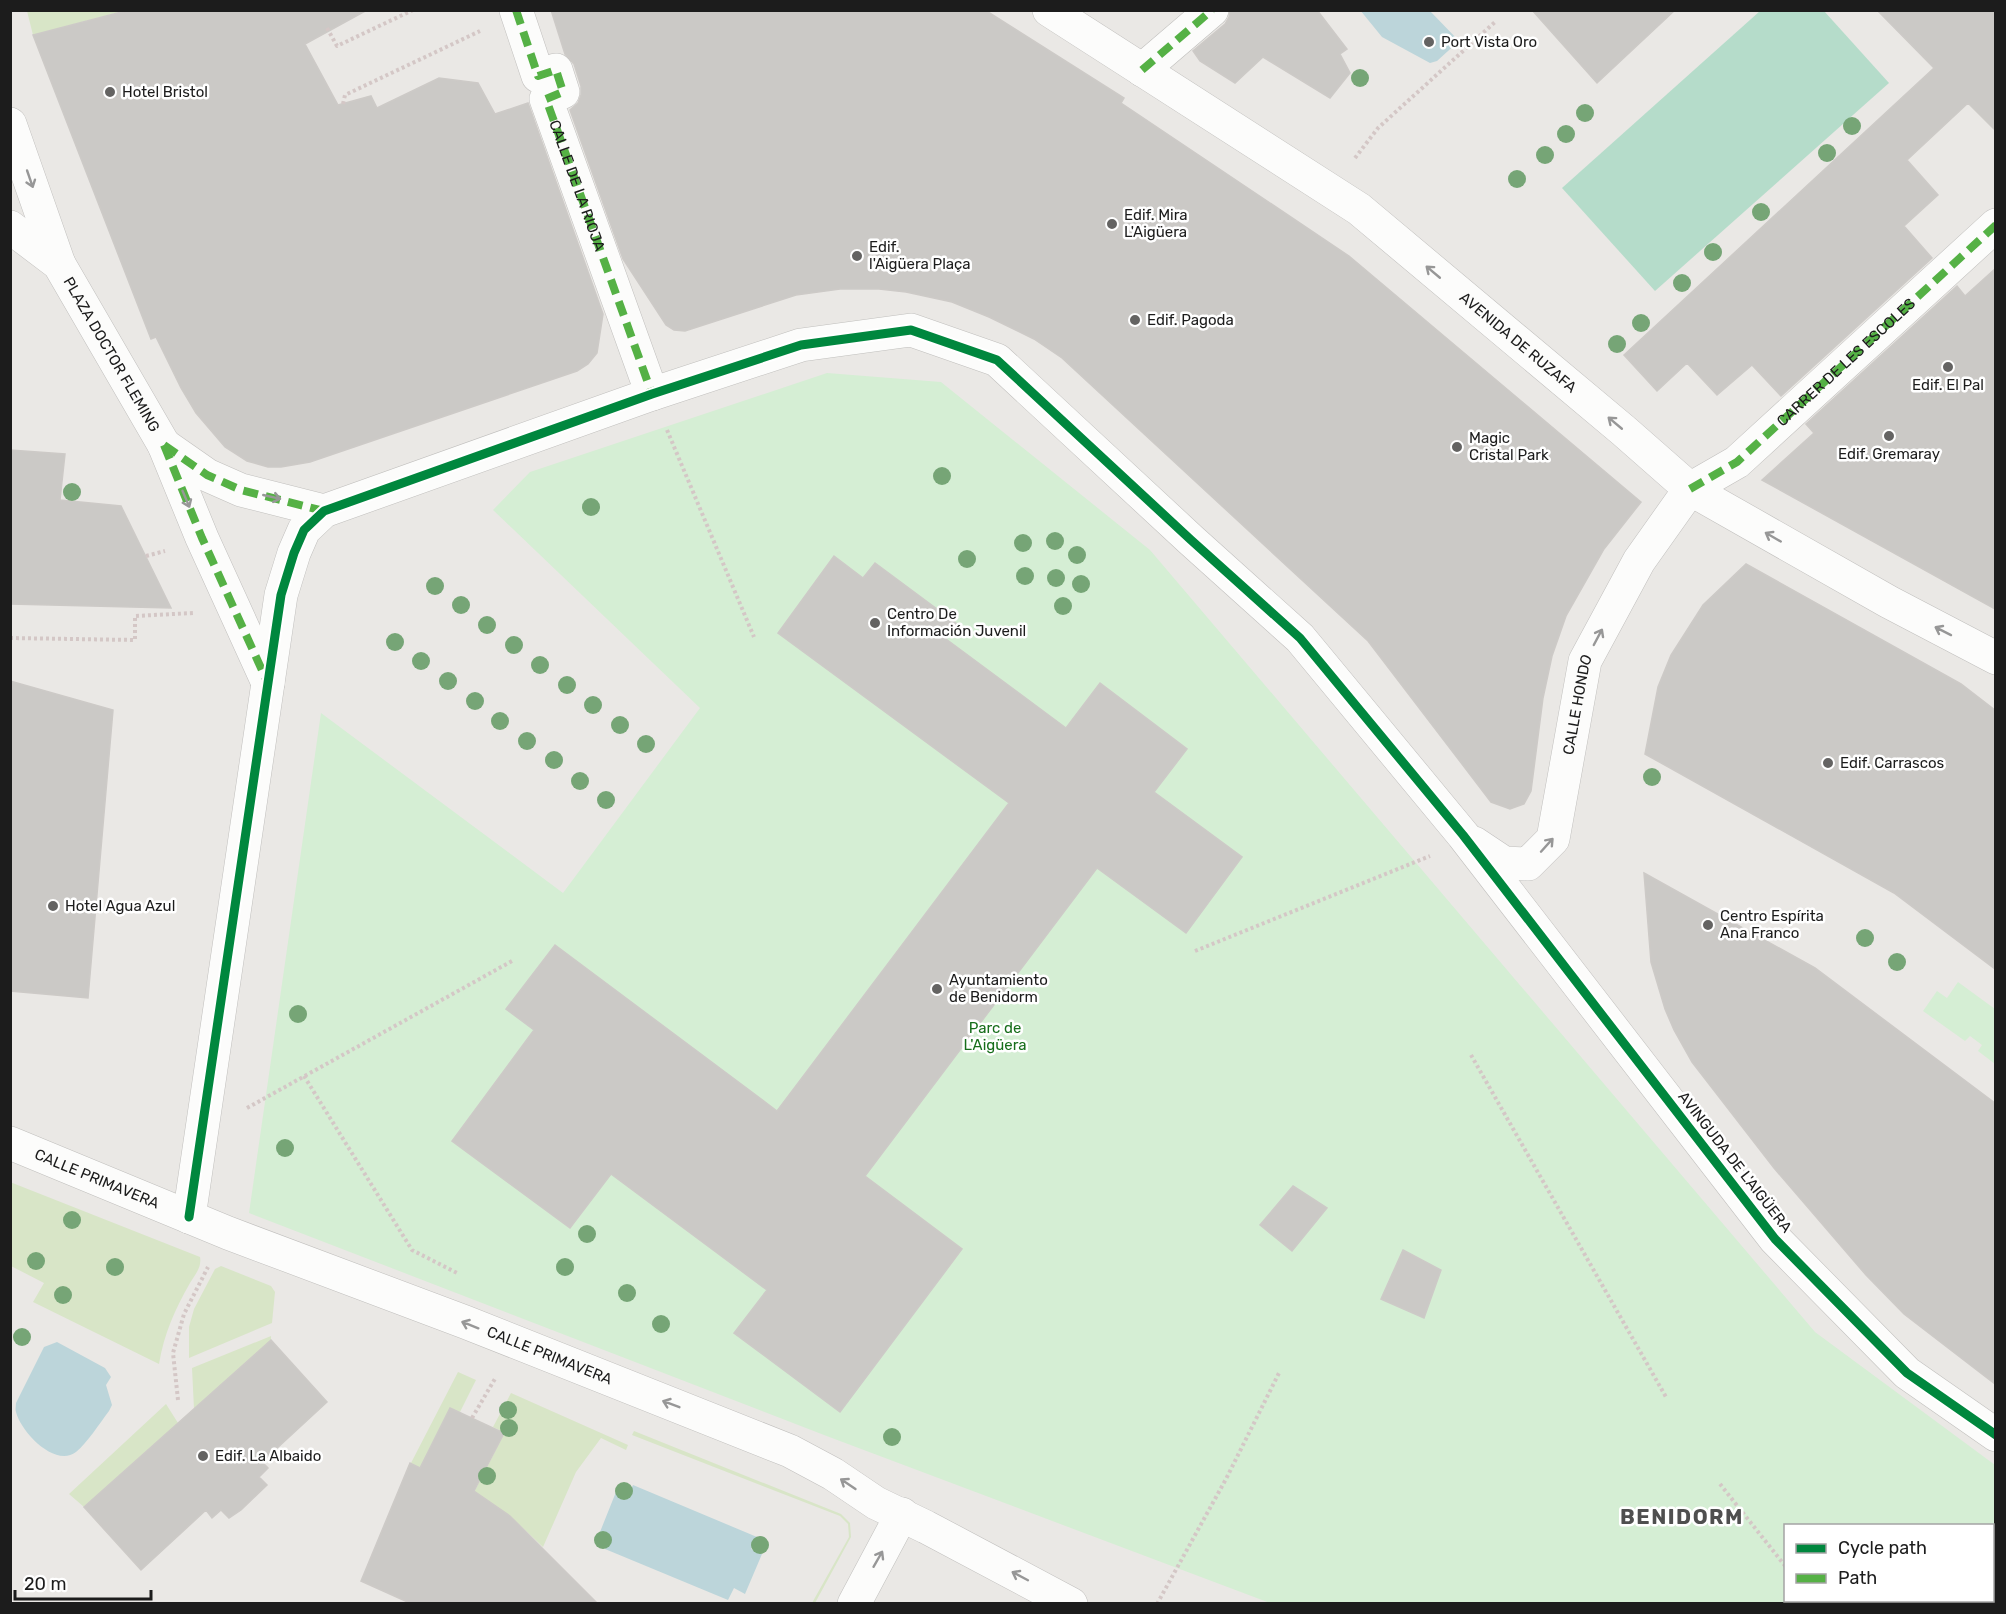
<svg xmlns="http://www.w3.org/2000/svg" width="2006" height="1614" font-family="Rubik,sans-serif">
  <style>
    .grass { fill: #d8e5c7 }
    .park { fill: #d5eed4; fill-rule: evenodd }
    .pitch { fill: #b5dcca }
    .water { fill: #bcd5da }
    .building { fill: #cbc9c6; stroke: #cdcac7; stroke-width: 1.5 }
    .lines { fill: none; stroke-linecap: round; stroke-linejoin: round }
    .minor-casing { stroke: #c0bfbd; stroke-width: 34 }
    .path { stroke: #d4c7c6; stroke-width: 4; stroke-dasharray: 3 3; stroke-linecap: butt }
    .minor { stroke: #fcfcfb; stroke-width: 33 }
    .quiet { stroke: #55b145; stroke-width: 8; stroke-dasharray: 15 8; stroke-linecap: butt }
    .cycleway-casing { stroke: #fff; stroke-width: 13 }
    .cycleway { stroke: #00873e; stroke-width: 9 }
    .tree { fill: #76a576 }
    .oneway { stroke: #979797 }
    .poi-dot { fill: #646362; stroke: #fff; stroke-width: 2 }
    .labels { text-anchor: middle; stroke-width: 5; stroke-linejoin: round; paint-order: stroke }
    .poi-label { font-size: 15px; fill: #1c1c1c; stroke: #fff; text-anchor: start }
    .street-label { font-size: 15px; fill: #1c1c1c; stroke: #fff }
    .park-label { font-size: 15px; fill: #176e1b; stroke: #fff }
    .district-label { font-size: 21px; font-weight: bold; letter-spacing: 1.5px; fill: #4f4f4f; stroke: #fff }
  </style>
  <rect width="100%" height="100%" fill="#eae8e5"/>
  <path class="grass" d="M127,10L33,35L27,11Z
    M10,1182L200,1257C202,1267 195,1275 190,1283C175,1309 164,1334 159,1364L33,1302L44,1283L11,1266Z
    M221,1266L271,1286L275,1292L272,1323L189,1358V1327L194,1309L215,1269Z
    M271,1336V1340L194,1409L192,1368Z
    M458,1372L476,1380L460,1412L457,1411L447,1414L420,1468L411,1463Z
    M511,1393L628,1445L626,1450L601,1438L576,1472L543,1547L510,1516L474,1492L501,1440L499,1430L493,1427Z
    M166,1404L178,1423L84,1507L69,1494Z
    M634,1431L841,1514L850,1523L851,1537L815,1603H812L849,1537L848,1524L840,1516L632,1435Z"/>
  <path class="park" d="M827,373L941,382L1150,550L1815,1332L1995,1465V1603H1270L824,1435L249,1213L321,713L563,893L700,708L493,510L530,472ZM1786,1526H1992V1600H1786Z
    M1958,982L1995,1009V1064L1978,1051L1982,1045L1970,1036L1965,1041L1923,1011L1937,991L1947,998Z"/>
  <path class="pitch" d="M1760,11H1824L1889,83L1655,291L1562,188Z"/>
  <path class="water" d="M1360,10L1430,11L1459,41L1437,61L1430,63L1382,37Z
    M57,1342L105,1368L111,1377L106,1385L112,1405L109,1411C100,1423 87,1443 76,1452C55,1468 21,1432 16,1412C15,1409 16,1406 16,1403L44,1347Z
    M633,1485L757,1537L751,1549L762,1554L745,1594L734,1588L728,1600L605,1549L611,1537L600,1532L616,1492L627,1497Z"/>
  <path class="building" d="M129,10H367L305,44L338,105L371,96L377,108L439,78L478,83L495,114L528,103L603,314L597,353L588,364L577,371L310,462L281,467H268L247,461L225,447L196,413L181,388L156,337L151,339L33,35Z
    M551,10H985L1124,98L1121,103L1349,256L1641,502L1604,549L1566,616L1552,656L1543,698L1531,791L1524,804L1510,809L1491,802L1368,641L1062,358L1034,339L989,317L952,302L906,292L879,289H840L796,295L685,331L674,330L666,325L623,259L570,110L578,103L581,95V86L574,64L565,54Z
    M1230,10H1317L1347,49L1340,54L1350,73L1330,98L1263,57L1235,83L1200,61L1193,51L1225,24L1229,17Z
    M1532,10H1675L1597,83Z
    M1877,10H1995V130L1968,103L1907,160L1938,195L1904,226L1932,258L1781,396L1752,365L1717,395L1687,363L1657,391L1624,355L1934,68Z
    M1995,269V609L1762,480L1814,433L1806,424L1957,286L1965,296Z
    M10,450L65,454L60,500L121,506L171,608L10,604Z
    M834,556L863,578L875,563L957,624L946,639L1066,728L1100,683L1187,749L1154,792L1242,857L1186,933L1097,868L865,1176L962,1249L840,1412L734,1333L767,1290L611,1174L570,1228L452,1141L534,1030L506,1009L555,945L777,1111L1009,803L778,633Z
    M1746,564L1961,684L1995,710V969L1894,893L1645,754L1658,687L1671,655L1703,605Z
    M10,681L113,710L88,998L10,991Z
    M1644,873L1815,968L1995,1103V1384L1904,1314L1866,1275L1774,1168L1692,1062L1674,1030L1665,1009L1651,962Z
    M1293,1186L1327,1208L1292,1251L1260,1225Z
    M1403,1250L1441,1270L1424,1318L1381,1299Z
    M271,1340L327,1402L262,1462L268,1468L259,1477L267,1485L241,1510L229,1518L221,1510L212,1518L206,1510L141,1570L84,1507Z
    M450,1408L504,1433L474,1491L510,1516L598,1604H412L361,1581L410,1463L420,1468Z"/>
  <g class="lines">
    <g class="minor-casing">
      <g id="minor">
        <path id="s1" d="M516,10L538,76L556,70L563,92L546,99L652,394"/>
        <path id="s2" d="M1049,10L1359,209L1624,431L1690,489L1889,602L1996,658"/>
        <path d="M1142,70L1212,10"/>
        <path d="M10,124L59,264"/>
        <path id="s3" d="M10,227L59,264L164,445L202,538L268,683"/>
        <path d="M164,445L207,475L241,490L324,511"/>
        <path id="s4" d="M1474,843L1504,863L1528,864L1553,839L1585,661L1639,561L1690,489L1737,462L1996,225"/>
        <path id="s5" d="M10,1143L228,1233L465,1322L790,1451L833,1474L876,1503L926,1527L1071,1604"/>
        <path d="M189,1217L281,595L294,553L304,530L324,511L652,394L801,345L911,330L997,360L1191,540L1300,638L1463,835L1775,1239L1907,1373L1996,1435"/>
        <path d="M854,1604L902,1514"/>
      </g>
    </g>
    <path class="path" d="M327,28L337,46L413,10
      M343,104L345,95L480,31
      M1355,158L1378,128L1495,22
      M667,430L754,637
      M146,556L165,551
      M10,638L135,640V616L193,613
      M1195,951L1430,856
      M1471,1055L1666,1397
      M304,1076L412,1250L459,1274
      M247,1108L512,961
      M178,1400L173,1353L184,1314L208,1267
      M472,1418L496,1377
      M1720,1484L1786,1567
      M1811,1600L1814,1604
      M1157,1604L1226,1479L1280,1371"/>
    <use href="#minor" class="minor"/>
    <g class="quiet">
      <path d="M516,10L538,76L556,70L563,92L546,99L652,394"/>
      <path d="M1142,70L1212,10"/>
      <path d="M164,445L207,475L241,490L324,511L321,514"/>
      <path d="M164,445L202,538L266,679"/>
      <path id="s6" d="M1690,489L1737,462L1996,225"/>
    </g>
    <g class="cycleway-casing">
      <path id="cycleway" d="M189,1217L281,595L294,553L304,530L324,511L652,394L801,345L911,330L997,360L1191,540L1300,638L1463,835L1775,1239L1907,1373L1996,1435"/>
    </g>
    <use href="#cycleway" class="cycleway"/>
  </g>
  <g class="tree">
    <circle cx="1360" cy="78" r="9"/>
    <circle cx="1585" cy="113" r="9"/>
    <circle cx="1852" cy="126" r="9"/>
    <circle cx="1566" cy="134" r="9"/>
    <circle cx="1827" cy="153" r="9"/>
    <circle cx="1545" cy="155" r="9"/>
    <circle cx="1517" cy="179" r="9"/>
    <circle cx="1761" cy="212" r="9"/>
    <circle cx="1713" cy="252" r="9"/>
    <circle cx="1682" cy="283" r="9"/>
    <circle cx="1641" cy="323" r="9"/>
    <circle cx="1617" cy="344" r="9"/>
    <circle cx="942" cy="476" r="9"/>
    <circle cx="72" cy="492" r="9"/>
    <circle cx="591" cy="507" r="9"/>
    <circle cx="1055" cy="541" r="9"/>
    <circle cx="1023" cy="543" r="9"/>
    <circle cx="1077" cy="555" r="9"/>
    <circle cx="967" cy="559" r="9"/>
    <circle cx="1025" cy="576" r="9"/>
    <circle cx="1056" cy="578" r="9"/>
    <circle cx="1081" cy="584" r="9"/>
    <circle cx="435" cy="586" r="9"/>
    <circle cx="461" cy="605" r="9"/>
    <circle cx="1063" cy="606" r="9"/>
    <circle cx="487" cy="625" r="9"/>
    <circle cx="395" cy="642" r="9"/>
    <circle cx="514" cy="645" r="9"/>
    <circle cx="421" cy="661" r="9"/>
    <circle cx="540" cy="665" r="9"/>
    <circle cx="448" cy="681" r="9"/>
    <circle cx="567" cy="685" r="9"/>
    <circle cx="475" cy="701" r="9"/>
    <circle cx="593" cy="705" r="9"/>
    <circle cx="500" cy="721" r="9"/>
    <circle cx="620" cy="725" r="9"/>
    <circle cx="527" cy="741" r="9"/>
    <circle cx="646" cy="744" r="9"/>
    <circle cx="554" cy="760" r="9"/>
    <circle cx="1652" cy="777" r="9"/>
    <circle cx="580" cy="781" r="9"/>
    <circle cx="606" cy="800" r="9"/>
    <circle cx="1865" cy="938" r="9"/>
    <circle cx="1897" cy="962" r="9"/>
    <circle cx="298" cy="1014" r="9"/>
    <circle cx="285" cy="1148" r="9"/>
    <circle cx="72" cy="1220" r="9"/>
    <circle cx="587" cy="1234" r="9"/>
    <circle cx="36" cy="1261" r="9"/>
    <circle cx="115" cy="1267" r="9"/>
    <circle cx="565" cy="1267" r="9"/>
    <circle cx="627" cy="1293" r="9"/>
    <circle cx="63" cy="1295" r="9"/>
    <circle cx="661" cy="1324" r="9"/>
    <circle cx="22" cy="1337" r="9"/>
    <circle cx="508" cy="1410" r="9"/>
    <circle cx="509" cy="1428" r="9"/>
    <circle cx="892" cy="1437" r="9"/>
    <circle cx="487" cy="1476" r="9"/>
    <circle cx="624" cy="1491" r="9"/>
    <circle cx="603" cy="1540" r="9"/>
    <circle cx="760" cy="1545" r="9"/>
  </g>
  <defs><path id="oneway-shaft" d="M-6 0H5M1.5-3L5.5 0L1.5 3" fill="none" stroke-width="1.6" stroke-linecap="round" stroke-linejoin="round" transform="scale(1.5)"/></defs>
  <g class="oneway">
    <use href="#oneway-shaft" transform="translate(30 179) rotate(71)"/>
    <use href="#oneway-shaft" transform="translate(1433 272) rotate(-140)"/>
    <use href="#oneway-shaft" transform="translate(1615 423) rotate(-140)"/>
    <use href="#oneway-shaft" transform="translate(272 497) rotate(13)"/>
    <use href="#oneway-shaft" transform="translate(186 499) rotate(67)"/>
    <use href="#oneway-shaft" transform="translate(1773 537) rotate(-150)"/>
    <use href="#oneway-shaft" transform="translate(1943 631) rotate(-153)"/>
    <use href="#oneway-shaft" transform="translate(1598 637) rotate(-62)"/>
    <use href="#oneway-shaft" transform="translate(1547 845) rotate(-48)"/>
    <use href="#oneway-shaft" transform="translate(470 1325) rotate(-158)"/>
    <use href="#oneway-shaft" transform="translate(671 1404) rotate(-159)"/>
    <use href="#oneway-shaft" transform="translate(848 1484) rotate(-146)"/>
    <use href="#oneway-shaft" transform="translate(878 1559) rotate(-60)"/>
    <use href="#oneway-shaft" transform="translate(1020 1576) rotate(-152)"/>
  </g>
  <g class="poi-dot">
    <circle cx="1429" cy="42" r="6"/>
    <circle cx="110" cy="92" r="6"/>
    <circle cx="1112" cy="224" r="6"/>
    <circle cx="857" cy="256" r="6"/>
    <circle cx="1135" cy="320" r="6"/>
    <circle cx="1948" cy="367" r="6"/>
    <circle cx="1889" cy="436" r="6"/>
    <circle cx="1457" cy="447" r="6"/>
    <circle cx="875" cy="623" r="6"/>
    <circle cx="1828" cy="763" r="6"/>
    <circle cx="53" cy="906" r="6"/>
    <circle cx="1708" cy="925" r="6"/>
    <circle cx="937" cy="989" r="6"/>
    <circle cx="203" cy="1456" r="6"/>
  </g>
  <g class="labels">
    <g class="poi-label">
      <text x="1441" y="47">Port Vista Oro</text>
      <text x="122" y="97">Hotel Bristol</text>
      <text x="1124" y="220">Edif. Mira<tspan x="1124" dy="17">L'Aigüera</tspan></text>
      <text x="869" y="252">Edif.<tspan x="869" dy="17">l'Aigüera Plaça</tspan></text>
      <text x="1147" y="325">Edif. Pagoda</text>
      <text x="1948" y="390" text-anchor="middle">Edif. El Pal</text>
      <text x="1469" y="443">Magic<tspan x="1469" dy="17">Cristal Park</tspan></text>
      <text x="1889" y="459" text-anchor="middle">Edif. Gremaray</text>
      <text x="887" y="619">Centro De<tspan x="887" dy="17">Información Juvenil</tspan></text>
      <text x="1840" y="768">Edif. Carrascos</text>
      <text x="65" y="911">Hotel Agua Azul</text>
      <text x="1720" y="921">Centro Espírita<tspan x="1720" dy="17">Ana Franco</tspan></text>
      <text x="949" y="985">Ayuntamiento<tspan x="949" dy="17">de Benidorm</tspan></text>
      <text x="215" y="1461">Edif. La Albaido</text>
    </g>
    <g class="street-label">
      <text dy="5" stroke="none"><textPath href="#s1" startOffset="222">CALLE DE LA RIOJA</textPath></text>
      <text dy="5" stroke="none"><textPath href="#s2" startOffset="576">AVENIDA DE RUZAFA</textPath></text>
      <text dy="5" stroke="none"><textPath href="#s3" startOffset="166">PLAZA DOCTOR FLEMING</textPath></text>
      <text dy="5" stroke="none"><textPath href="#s6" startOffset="202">CARRER DE LES ESCOLES</textPath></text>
      <text dy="5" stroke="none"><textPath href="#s4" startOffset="232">CALLE HONDO</textPath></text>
      <text transform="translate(1735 1162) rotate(52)" y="5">AVINGUDA DE L'AIGÜERA</text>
      <text dy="5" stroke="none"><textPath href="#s5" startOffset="94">CALLE PRIMAVERA</textPath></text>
      <text dy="5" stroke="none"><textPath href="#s5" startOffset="580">CALLE PRIMAVERA</textPath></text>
    </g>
    <g class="park-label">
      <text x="995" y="1033">Parc de<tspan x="995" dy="17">L'Aigüera</tspan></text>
    </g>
    <g class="district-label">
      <text x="1682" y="1524">BENIDORM</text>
    </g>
  </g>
  <rect width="2006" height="1614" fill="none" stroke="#1c1c1c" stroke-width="24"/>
  <rect x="1784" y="1524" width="210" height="78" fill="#ffffff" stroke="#a4a4a4" stroke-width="1.5"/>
  <rect x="1796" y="1544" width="30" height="9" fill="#00873e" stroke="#a4a4a4" stroke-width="1.5"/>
  <text x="1838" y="1554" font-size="18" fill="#1c1c1c">Cycle path</text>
  <rect x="1796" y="1574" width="30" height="9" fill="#55b145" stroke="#a4a4a4" stroke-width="1.5"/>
  <text x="1838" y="1584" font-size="18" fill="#1c1c1c">Path</text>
  <path d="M15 1590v9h136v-9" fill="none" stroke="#1c1c1c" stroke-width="3"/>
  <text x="24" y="1590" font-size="18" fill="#1c1c1c" stroke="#ffffff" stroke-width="4.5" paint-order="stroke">20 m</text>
</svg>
